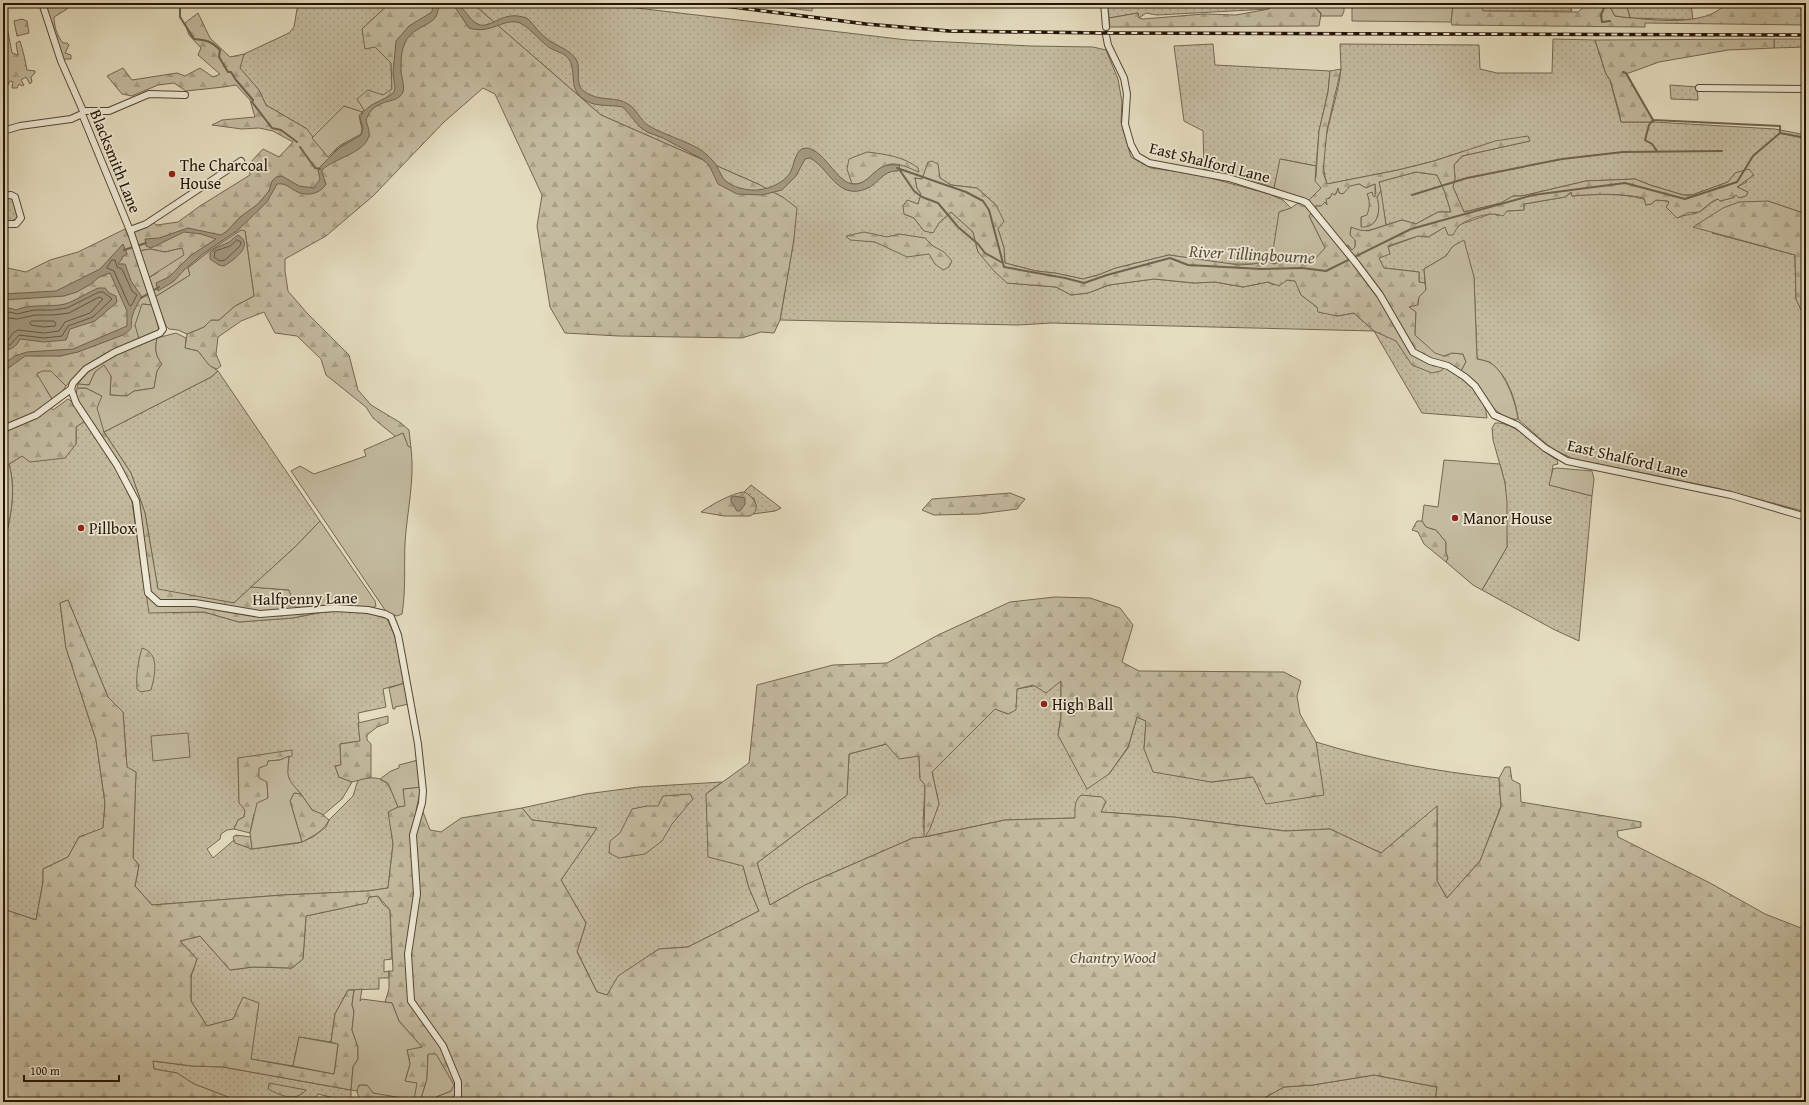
<svg xmlns="http://www.w3.org/2000/svg" width="1809" height="1105" font-family="'Gentium Book Plus',serif">
  <style>
    .grass { fill: url(#grass-dots); stroke: #746752 }
    .forest { fill: url(#forest-firs); stroke: #746752; fill-rule: evenodd }
    .garden { fill: #c4bba0; stroke: #746752 }
    .water { fill: #a39880; stroke: #70634e }
    .lines { fill: none; stroke-linecap: round; stroke-linejoin: round }
    .shore { stroke: #645642; stroke-width: 1 }
    .stream { stroke: #70634e; stroke-width: 2 }
    .street-casing { stroke: #544633; stroke-width: 8 }
    .street { stroke: #eee9d6; stroke-width: 6 }
    .rail-casing { stroke: #241304; stroke-width: 3.5 }
    .rail { stroke: #eee9d6; stroke-width: 2; stroke-dasharray: 6; stroke-linecap: butt }
    .poi-dot { fill: #8f2418; stroke: #eee9d6; stroke-width: 1.5 }
    .labels { text-anchor: middle; stroke-width: 3.5; stroke-linejoin: round; paint-order: stroke }
    .street-label { font-size: 16px; fill: #241304; stroke: #eee9d6 }
    .poi-label { font-size: 16px; fill: #241304; stroke: #eee9d6; text-anchor: start }
    .park-label { font-size: 16px; font-style: italic; fill: #5c4e3b; stroke: #eee9d6 }
    .water-label { font-size: 17px; font-style: italic; fill: #5d4f3c; stroke: #eee9d6 }
  </style>
  <defs>
    <pattern id="grass-dots" width="8" height="8" patternUnits="userSpaceOnUse"><rect width="8" height="8" fill="#c4bba0"/><path d="M2 2h.1M6 6h.1" fill="none" stroke="#a8a088" stroke-width="1.8" stroke-linecap="round"/></pattern>
    <pattern id="forest-firs" width="22" height="20" patternUnits="userSpaceOnUse"><rect width="22" height="20" fill="#c4bba0"/><path d="M5 1l3.5 6h-7zM16 11l3.5 6h-7z" fill="#a8a088"/></pattern>
  </defs>
  <rect width="100%" height="100%" fill="#e5ddc0"/>
  <filter id="stains"><feTurbulence type="fractalNoise" baseFrequency=".005" numOctaves="4"/><feColorMatrix values="0 0 0 0 .2 0 0 0 0 .09 0 0 0 0 .02 0 0 0 .5 -.17"/></filter>
  <radialGradient id="worn" r=".72"><stop offset=".6" stop-color="#630" stop-opacity="0"/><stop offset="1" stop-color="#630" stop-opacity=".3"/></radialGradient>
  <path class="grass" d="M298,3H390L362,29L391,63L392,89L362,112L344,106L312,138L307,129L266,105L259,90L239,68L244,54L289,33L294,27Z
    M472,3H595L907,40L1031,46L1093,47L1106,50L1118,79L1122,102L1121,122L1131,157L1151,168L1196,174L1269,194L1283,200L1291,208L1272,257L1274,264L1265,261L1254,264H1228L1169,255L1116,268L1098,275L1083,279L1055,273L1036,271L1005,263L1004,248L998,229L996,205L977,188L951,185L940,178L938,172L928,163L922,179L915,178L917,188L921,194C920,205 913,208 904,214L914,218L924,231L939,223L951,212L973,232L978,252L1007,283L1056,287L1071,295L1088,293L1109,285L1154,279L1194,283L1215,282L1243,287L1268,282L1273,285L1288,280L1296,281L1301,295L1317,307L1337,316L1354,313L1374,331L1396,340L1400,347C1432,361 1483,377 1487,418L1422,413L1374,331L1051,323L1018,325L780,320L794,239L784,198L758,184L601,115Z
    M1107,3H1275L1269,9L1157,15L1146,13L1139,18L1138,13L1109,18Z
    M1481,3H1569L1572,11H1483Z
    M1626,3H1691L1693,20L1630,18Z
    M1553,39L1595,40L1606,74L1610,80L1621,122H1654L1775,129L1806,135V214L1768,201L1712,233L1795,255L1796,299L1801,309L1806,305V512L1717,488L1574,459L1552,449L1518,419C1516,401 1508,376 1492,364C1489,361 1482,360 1477,359L1474,277L1453,246L1446,256L1424,269L1425,283L1419,282V272L1384,268L1378,258L1388,247L1418,236L1428,237L1445,227L1447,229L1493,213L1498,216L1507,211L1524,210V204L1565,197L1572,192V196C1595,194 1621,193 1644,199L1646,205L1651,204L1656,200L1668,201L1669,203L1666,207L1677,218C1683,215 1696,214 1699,212C1707,208 1710,201 1719,199L1720,201L1732,198L1736,195L1746,196L1748,192L1737,187L1747,182L1736,173L1728,182L1692,195H1683L1650,185L1635,179L1586,181L1522,196H1513L1501,203L1464,212L1453,187L1455,178L1454,165L1462,156L1529,141L1461,152L1434,161L1398,170L1327,184C1315,148 1338,105 1341,68C1341,60 1340,52 1340,44L1479,45L1480,69L1497,73H1552Z
    M1774,39H1806V47L1774,48Z
    M1213,44L1215,65L1330,71L1328,92L1319,131L1316,166L1281,159L1274,188L1235,174L1204,169L1203,131L1184,121L1174,46Z
    M1670,85L1697,87L1698,100L1671,99Z
    M1416,172L1437,175L1444,190L1451,212H1438L1416,224L1402,220L1386,225L1379,182Z
    M8,197L13,200L18,212L17,218L10,222L3,221V199Z
    M218,371L320,521L295,547L234,603L158,590L145,513L131,473L104,432L211,377Z
    M85,421L117,471L132,501L145,593L173,613L204,612L239,622L293,618L323,612L343,611L370,613L387,619C398,639 401,661 405,683L383,689L386,707L358,713L361,741L340,744L341,765L335,766L339,777L352,782L342,799L323,815L312,810L301,794L290,782L287,776L289,756L238,758L239,802L245,810L244,817L238,820L234,829L227,830L221,834L220,839L207,849L213,858L234,840L236,843L252,849L299,843L313,837L326,827L329,820L353,796L358,780C385,773 389,783 398,807L389,812L393,844L388,888L368,891L283,895L152,905L135,886L139,865L133,858L136,772L127,768L123,712L108,697L68,600L60,603L66,648L96,740L105,803L103,829L79,837L68,857L43,869V882L36,920L3,909V548C10,520 17,492 9,464L22,456L76,444V427Z
    M1495,423C1516,421 1539,450 1557,460L1558,464L1553,465L1550,485L1592,496L1579,641L1553,629L1482,590L1507,547L1505,483L1493,440L1492,428Z
    M751,485L781,508L775,511L753,514L756,505L754,499L744,492Z
    M1061,681V717L1058,735L1109,774L1128,748L1137,717L1146,721L1144,749L1211,782L1253,777L1317,747L1316,742C1374,760 1438,772 1499,778L1501,806L1480,861L1447,898L1437,881V807L1381,853L1330,829L1285,831L1173,817L1101,812L1075,818L1005,820L924,837L913,838L805,885L770,905L757,863L847,795L849,754L886,744L919,755L920,779L925,785L923,824L925,836L939,804L932,772L995,709L1008,714L1017,689Z
    M722,782L706,794L743,866L749,888L759,911L688,947L659,949L619,976L607,995L597,992L577,951L586,923L561,880L596,828L532,820L522,808L586,794L639,787Z
    M378,896L383,904L390,910L392,959L384,960V972L389,971V978H379V989L348,990L335,1014L331,1042L299,1037L293,1066L251,1059L233,1019L207,1026L191,1001V976L197,959L180,941L200,936L230,970L253,967L292,968L303,959L306,916L366,903L369,897Z
    M152,1061L192,1066L223,1067L351,1090V1102L318,1094L313,1102H241L194,1084L177,1073L154,1069Z
    M1374,1075L1437,1087L1435,1102H1200L1206,1100L1259,1101L1284,1087L1313,1085Z"/>
  <path class="forest" d="M44,3H66L67,9L54,17C54,26 57,36 63,43H67L69,45L65,53L71,55V59H63Z
    M390,3H472L601,115L758,184L784,198L797,208L794,239L780,320L774,333L761,332L742,338L619,336L565,333L550,307L537,226L542,195L495,94L483,88L444,122L373,196L326,236L285,259V271L288,291L306,312L349,355L358,390L371,405L401,423L409,430L411,448L408,447L403,433L396,437L373,418L366,407L326,375L321,359L297,336L275,333L264,312L241,321L218,337L216,354L221,366L217,369L209,366L198,351L185,348L187,334L204,327L211,320H219L235,306L254,296L245,231L208,252L188,268L190,275L155,297L148,278L157,273L182,248L165,252L150,249L139,251L133,232L151,222L157,225L178,222L200,206L250,175L249,164L263,149L279,157L293,142L273,131L259,128L242,129L212,125L222,120L255,117L250,100L236,85C220,88 203,89 186,91L174,83L158,85L132,96L122,94L107,76L123,68L132,80L177,73L185,76L200,68L213,77L220,74L198,55L201,48L189,35L185,23L198,13L210,38L230,57L244,54L240,68L259,90L266,105L307,129L328,157C340,145 351,141 362,129L359,116L364,110L357,99L368,90L383,95L392,89L391,63L375,47L365,49L362,29Z
    M749,3H813L812,11Z
    M1275,3H1311L1321,14L1319,26L1110,27L1109,18L1138,13L1139,18L1143,19L1204,14L1236,15L1269,9Z
    M1453,3H1481L1483,11L1578,12L1588,3H1608L1615,16C1644,19 1707,29 1726,3H1806V25L1645,23V27L1452,25L1451,22Z
    M22,19L27,21L29,33L17,36L14,21Z
    M6,22L12,53L18,55L16,43L20,41C23,51 25,59 27,70L35,71V73L31,77L32,82L30,84L26,77L21,80L24,85L22,86L19,84L17,88H12L13,82L10,81L5,90H3V73L8,64L3,63V23Z
    M1774,39V48L1728,50L1659,62L1626,74L1654,122H1621L1619,111L1610,80L1606,74L1595,40Z
    M1341,69L1327,130L1323,172L1327,184L1398,170L1434,161L1495,141L1528,136L1530,141L1462,156L1454,165L1455,178L1453,187L1464,212L1501,203L1513,196H1522L1586,181L1635,179L1650,185L1683,195H1692L1728,182L1735,173L1749,169L1754,175L1737,187L1748,192L1746,196L1739,198L1736,195L1732,198L1720,201L1718,199L1713,201L1699,212L1688,213L1677,218L1666,207L1669,203L1668,201L1656,200L1651,204L1646,205L1644,198C1621,193 1595,194 1572,196L1571,192L1565,197L1524,204V210L1507,211L1503,216C1492,211 1471,217 1460,225C1457,227 1455,232 1453,235H1448L1445,227L1428,237L1418,236L1388,246L1390,254L1379,258L1384,268L1419,272V282L1425,283L1426,290L1419,297L1416,312L1415,335L1444,356L1452,353L1463,354L1466,362L1461,371L1448,363L1441,371L1432,373L1412,365L1396,341L1374,331L1354,313L1337,316L1318,312L1317,307L1301,295L1295,281L1287,280L1279,286L1268,282L1243,287L1215,282L1194,283L1154,279L1109,285L1088,293L1071,295L1056,287L1007,283L994,271L978,252L973,232L951,212L939,223L933,233L924,231L914,218L904,214L903,206L907,200L918,204L921,194L917,188L915,178L922,179L928,162L932,161L938,164L940,178L951,185L977,188L996,205L1004,221L998,229L1004,248L1005,263L1036,271L1055,273L1083,279L1098,275L1116,268L1169,255L1239,265L1254,264L1265,261L1274,264L1284,260L1303,257L1309,260L1325,248L1309,216L1311,213L1327,231L1345,246L1348,245L1350,248L1355,247V240L1350,236L1351,227L1368,231L1402,220L1416,224L1438,212H1451L1444,190L1437,175L1416,172L1379,182L1381,191L1377,197C1381,210 1379,227 1361,228V217L1369,199L1367,194L1370,192L1376,194L1375,184L1366,188L1359,184L1343,194L1339,193L1338,189L1336,194L1330,198H1328V206H1316L1317,210L1308,201L1316,176L1319,131L1328,92L1330,71Z
    M867,152C885,154 905,157 918,168L919,172C911,169 900,163 891,164C877,167 868,186 852,184L847,169L849,159Z
    M1768,201L1806,214V305L1801,310L1796,299L1795,255L1693,227L1723,208L1739,202Z
    M125,229L131,241L152,305L143,304L139,339C114,352 83,363 66,386L51,371L47,391L52,399L48,404L53,410L68,399L73,402L76,396L77,388H86L102,396L104,432L131,473L145,513L158,589L234,603L251,587L289,590L318,605L323,612L293,618L239,622L204,612L149,613L132,501L117,471L85,421L76,427V444L65,458L30,462L22,456L9,464C17,492 10,520 3,548V267L26,272L50,260L78,252Z
    M864,232L887,237L899,234L925,238L933,246L944,252L952,261L949,267L943,270L935,264L929,254L907,257L875,242L850,240L846,236Z
    M157,338C155,349 155,355 162,364L157,371L154,388L134,391L127,396L110,395L111,376L95,372L89,385L78,384C96,358 128,347 157,338Z
    M744,492C753,496 763,509 750,516H724L701,512C711,505 732,493 744,492Z
    M1010,493L1025,499L1017,509L979,514L934,515L922,510L932,499Z
    M1417,521H1422L1426,527L1436,530L1446,542V552L1448,558L1446,562L1424,544L1418,532L1412,530Z
    M1055,597L1090,598L1120,608L1133,625L1122,662L1139,671L1284,672L1301,681L1297,696L1300,714L1316,742L1324,795L1266,804L1253,777L1211,782L1153,772L1144,749L1146,721L1137,717L1128,747L1109,774L1087,789L1058,735L1061,717V681L1046,693L1033,685L1017,689L1016,710L1008,714L995,709L932,772L939,804L930,829L925,837L1005,820L1075,818C1075,808 1074,802 1081,795L1102,797L1106,802L1101,812L1173,817L1285,831L1330,829L1381,853L1437,806V881L1447,898L1480,861L1501,807L1499,778L1505,767H1510L1512,780L1520,784L1521,802L1641,822V827L1617,831L1618,837L1710,883L1765,914L1806,930V1102H1435L1437,1087L1374,1075L1313,1085L1284,1087L1259,1101L438,1102L436,1097L451,1091L428,1055L427,1079L420,1102H360L357,1091L358,1085H368L373,1093L383,1094L405,1081L410,1064L407,1049L422,1047L399,1021L392,1003L385,1002L389,989V971H393L390,910L378,896L369,897L367,903L306,916L303,959L292,968L253,967L230,970L200,936L180,941L197,959L191,976V1001L207,1026L233,1019L243,997L259,1003L251,1059L334,1074L338,1045L331,1042L335,1014L348,990H354L352,1005L354,1011L352,1030L358,1047V1059L353,1067L351,1090L223,1067L192,1066L153,1061L154,1069L177,1073L194,1084L241,1102H3V909L36,920L43,882V869L68,857L79,837L103,828L105,803L96,740L66,648L60,603L68,600L108,697L123,712L127,767L136,772L133,858L139,865L135,886L152,905L283,895L368,891L388,888L393,844L388,812L398,807L404,806L403,789L421,787L416,811L423,812L430,830L441,832L461,818L522,808L532,820L597,828L561,880L586,923L577,952L597,992L607,995L618,976L659,949L688,947L759,911L749,888L743,866L708,857L706,794L749,763L757,685L833,665L887,663L938,635L1010,602ZM886,744L899,759L919,756L920,779L925,785L924,837L913,838L805,885L770,905L757,863L847,795L849,754Z
    M142,648C160,653 155,675 151,690L141,692L137,689C136,674 138,662 142,648Z
    M388,716V723L377,727L367,735V740L371,744V777L352,782L339,777L335,766L341,765L340,744L360,741L358,723Z
    M292,750V756L280,760L268,761L267,781L268,798L254,814L250,833L234,829L238,820L244,817L245,810L239,803L238,758Z
    M294,793L301,794L312,810L322,814L329,820C324,831 313,836 302,842L290,801Z
    M690,794L693,799L672,824L662,841L645,854L619,858L609,853L610,841L620,833L632,809L647,806H658L663,796Z
    M236,835L251,837L252,849L235,843L233,837Z
    M269,1083L306,1090C295,1103 280,1095 268,1089Z"/>
  <path class="garden" d="M1311,3H1344V11L1342,16H1321V13Z
    M1352,3H1453L1451,22L1352,21Z
    M1608,3H1626L1630,18L1615,16Z
    M344,106L362,112L359,116L362,129L361,134L339,146L328,157L312,138Z
    M1280,159L1316,166L1315,181L1321,188L1308,201L1274,188Z
    M1359,184L1366,188L1375,184V197L1373,196L1372,192L1367,194C1370,201 1370,207 1367,215L1361,217V227C1379,228 1381,210 1377,197L1381,191L1386,225C1372,229 1366,234 1351,227L1350,235L1355,240V247L1352,250L1348,245L1345,246L1315,210L1317,209L1315,206H1321L1325,202L1327,205L1326,199L1330,198L1332,193L1334,195L1336,194L1338,188L1339,193L1343,194L1350,186Z
    M1298,203L1301,206H1305L1311,213L1309,216L1325,248L1314,260L1303,257L1284,260L1274,264L1272,257L1279,212L1291,208Z
    M241,230L245,231L254,296L235,306L219,320H211L204,327L187,334L178,330L169,329L166,326L155,297L190,275L188,268L208,252Z
    M1464,240L1474,277L1477,359C1482,360 1488,361 1492,364C1506,374 1516,403 1518,419C1495,423 1478,383 1461,371L1466,362L1463,354L1452,353L1444,356L1435,353L1415,335L1416,312L1409,307L1418,305L1419,297L1426,290L1424,269L1446,256L1453,246Z
    M182,248L184,255L148,278L139,251L150,249L165,252Z
    M142,304L152,305L159,330L139,339L135,325Z
    M176,333L186,338L185,348L198,351L209,365L218,371L211,377L104,432L97,408L102,396L86,388H77L78,384L89,385L95,372L104,365L111,376L110,395L127,396L134,391L154,388L157,371L162,364C155,355 155,349 157,338Z
    M42,371H51L66,386L62,392L52,399L37,374Z
    M403,433L408,446L411,448C415,480 407,511 405,543C404,567 406,590 402,614L397,616L387,613L291,471L300,466L314,474L366,456L364,450Z
    M1444,460L1500,464L1505,483L1507,502V547L1482,590L1473,585L1446,562L1448,558L1446,552V542L1436,530L1426,527L1422,521L1424,505L1438,507Z
    M1557,468L1592,471L1594,479L1592,496L1549,485L1553,469Z
    M320,521L375,601L376,606L372,608L332,606L320,607L318,605L294,606L289,590L251,587L295,547Z
    M405,683L409,704L395,707V709H393L389,688Z
    M188,733L190,757L153,761L151,736Z
    M289,756C287,778 286,777 301,794L294,793L290,801L302,842L252,849L250,833L257,803L268,798L267,782L259,778V768L267,765L268,761L280,760Z
    M418,760L421,787L403,789L405,806L398,807L388,783L380,779L391,771L399,768V765Z
    M362,989L360,1001L362,999L392,1003L399,1021L422,1047L407,1050L410,1064L405,1081L417,1083L414,1100L373,1093L367,1085H359L357,1091L351,1090L353,1067L358,1059V1047L352,1030L354,1011L352,1005L354,990Z
    M299,1037L338,1044L334,1074L293,1066Z
    M428,1054H436L454,1085L451,1091L436,1097L438,1102H420L427,1079Z"/>
  <path class="water" d="M433,3H440C438,8 438,16 433,20C423,28 410,30 405,43C401,51 401,61 401,70C401,77 406,88 402,94C395,105 374,97 366,120C367,125 370,131 369,135C366,153 334,158 322,170V173L326,184C320,195 304,197 294,190C287,186 285,183 277,184L267,202L238,230L204,253L185,269L174,281L158,291L156,283L169,277L190,256L216,239L201,234L184,232L151,248L146,246L145,239L159,238L188,228L221,235L227,231L240,217L258,204L269,191L272,181L276,177L282,176L299,186L314,188L320,179L318,170L320,167L339,148L361,135L363,128L360,118C367,102 384,102 394,92L395,88L393,73L396,41L409,26L432,12Z
    M452,3H459C461,8 465,11 468,15C485,39 495,13 518,16C522,17 527,17 529,20C535,26 539,33 546,38C555,46 571,49 577,61C581,71 574,85 585,92C599,102 617,96 628,104C637,109 640,120 649,126C665,135 684,140 701,150C706,154 712,159 716,165C719,170 722,179 727,182C732,186 739,188 744,189C760,193 781,186 790,173C794,166 795,152 802,149C819,142 835,179 849,183C864,188 871,173 882,167C888,164 894,165 900,165L898,171C882,170 879,184 866,189C837,200 830,169 810,158L805,159L796,176L782,190L762,195L737,194L718,184L709,165L702,159L663,138L647,132L640,127L623,107C608,104 594,108 582,98C569,88 576,73 570,61C566,53 557,52 550,48C541,42 529,27 520,23C504,17 491,35 469,28Z
    M238,235C255,245 234,260 224,266L219,265L210,259V253C215,247 221,246 227,243C232,241 234,237 238,235Z
    M123,244L127,254L122,257V259L118,264H125L131,281L142,297C138,302 134,310 132,317C130,328 135,327 123,335L78,352L60,356H25L3,372V364L15,356L27,352L73,349L127,326V311L110,273L99,277L91,284L77,292L64,296L3,300V294L56,291L100,269Z
    M98,288H105L109,293L116,296L117,302L95,321L70,329L66,340L44,342L20,339C16,347 12,349 3,351V311L10,308L16,310C32,303 48,308 65,304C73,302 89,292 98,288Z
    M734,496L745,498V504L740,511H737L731,501V497Z"/>
  <g class="lines">
    <path class="shore" d="M237,240L241,242L240,246L225,260L220,261L214,257L215,251L230,246Z
      M112,260H115L117,267L122,269L132,291L137,295L131,306L129,305L114,271L107,268Z
      M3,314L10,312L17,314L34,310H53L67,308L99,292H103L112,299L93,317L68,326L62,336L44,338L19,335L10,345L3,346
      M3,320L10,318L17,319L35,315H53L69,313L99,297L103,299L90,313L65,322L59,331L44,333L18,330L13,333L8,340L3,341
      M32,321H54L56,324L55,326L44,327L31,325L30,323Z"/>
    <path class="stream" d="M180,3V17L194,39C206,40 211,41 220,50L219,57L228,72H231L236,80L253,100L252,102L272,128L281,130L297,142
      M1601,3L1604,8L1601,15L1602,22L1610,21
      M1623,72L1626,73L1653,120L1780,126V133
      M1653,120L1649,125L1645,140L1652,144L1657,151
      M1780,133L1806,138
      M300,147L315,168L320,169
      M897,168L966,192L983,201L989,210L1004,267L1065,278L1084,283L1107,275L1170,258L1188,265L1261,269L1302,268L1326,271L1411,229L1533,195L1625,183L1685,199L1737,182L1753,156L1780,133
      M899,169L914,191L922,197L938,203L958,227L978,244L985,253L1003,263
      M1802,176L1806,178
      M1412,195L1467,178L1562,159L1623,152L1722,151
      M124,250L146,243
      M141,298L159,287"/>
    <g class="street-casing">
      <path id="street" d="M42,3L61,61L83,111L82,114L131,233L163,329L160,333L115,352L86,369L73,383L71,389L76,403L117,465L136,501L148,593L159,603H195L260,614L335,608L368,610L385,614L391,617L398,635L402,656L418,744L423,791L422,803L413,835L417,894L408,954L411,1001L443,1046L458,1082V1097L453,1102
        M1104,3L1106,27
        M1106,35L1108,45L1124,78L1127,94L1125,124L1131,145L1137,156L1149,163L1229,178L1303,201L1307,203L1356,263L1380,295L1413,352L1430,361L1448,366L1465,377L1475,386L1494,415L1517,425L1545,448L1567,461L1731,495L1806,517
        M1699,88L1806,89
        M83,111H109L149,94L185,95
        M3,131L20,126L71,119L82,114
        M3,196L11,195L15,197L21,218L16,224H3
        M130,230L146,224L241,161
        M3,429L36,415L71,389"/>
    </g>
    <use href="#street" class="street"/>
    <g class="rail-casing">
      <path id="rail" d="M701,3L866,24L949,31L1103,33L1806,35"/>
    </g>
    <use href="#rail" class="rail"/>
  </g>
  <g class="poi-dot">
    <circle cx="172" cy="174" r="4"/>
    <circle cx="1455" cy="518" r="4"/>
    <circle cx="81" cy="528" r="4"/>
    <circle cx="1044" cy="704" r="4"/>
  </g>
  <g class="labels">
    <g class="street-label">
      <text transform="translate(116 161) rotate(68)" y="6">Blacksmith Lane</text>
      <text transform="translate(1210 162) rotate(14)" y="6">East Shalford Lane</text>
      <text transform="translate(1628 458) rotate(13)" y="6">East Shalford Lane</text>
      <text transform="translate(305 598) rotate(-1)" y="6">Halfpenny Lane</text>
    </g>
    <g class="poi-label">
      <text x="180" y="171">The Charcoal<tspan x="180" dy="18">House</tspan></text>
      <text x="1463" y="524">Manor House</text>
      <text x="89" y="534">Pillbox</text>
      <text x="1052" y="710">High Ball</text>
    </g>
    <g class="park-label">
      <text x="1113" y="963">Chantry Wood</text>
    </g>
    <g class="water-label">
      <text transform="translate(1252 254) rotate(3)" y="6">River Tillingbourne</text>
    </g>
  </g>
  <rect width="1809" height="1105" fill="none" stroke="#e5ddc0" stroke-width="16"/>
  <rect x="4" y="4" width="1801" height="1097" fill="none" stroke="#241304" stroke-width="2"/>
  <rect x="8" y="8" width="1793" height="1089" fill="none" stroke="#241304"/>
  <path d="M24 1075v6h95v-6" fill="none" stroke="#241304" stroke-width="2"/>
  <text x="30" y="1075" font-size="12" fill="#241304" stroke="#eee9d6" stroke-width="3" paint-order="stroke">100 m</text>
  <rect width="100%" height="100%" filter="url(#stains)"/>
  <rect width="100%" height="100%" fill="url(#worn)"/>
</svg>
